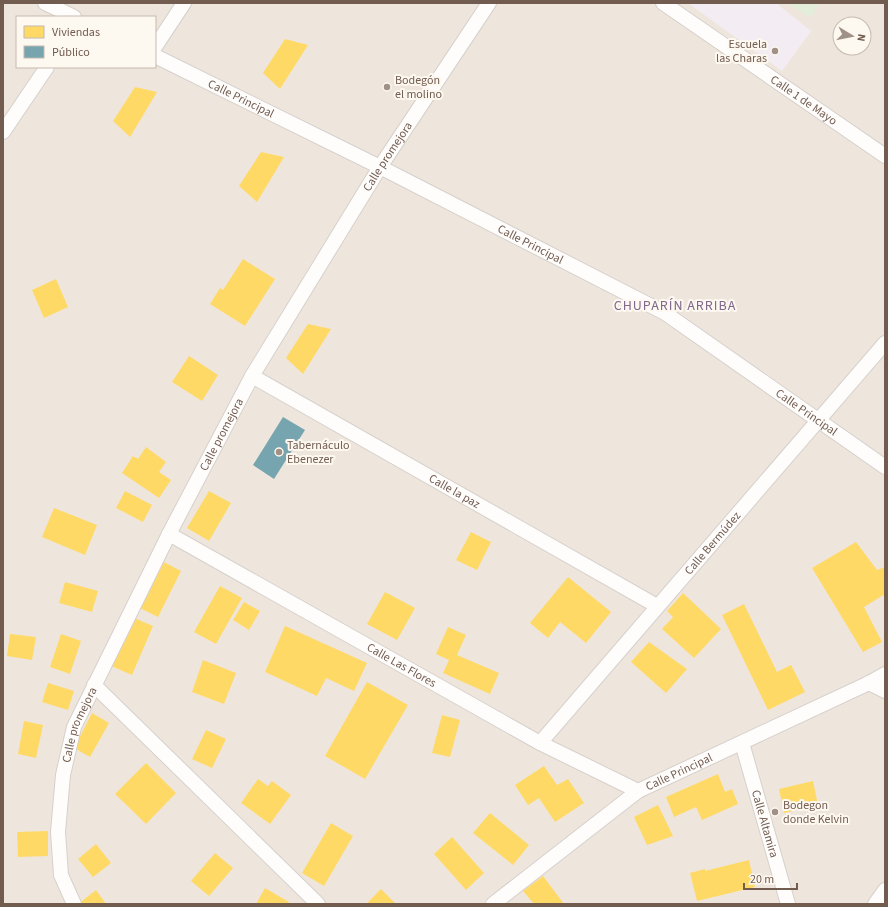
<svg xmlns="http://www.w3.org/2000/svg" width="888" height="907" font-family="'Source Sans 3',sans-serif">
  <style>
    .residential { fill: #eee6dc; fill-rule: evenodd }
    .education { fill: #f3ecf3 }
    .green { fill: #e4ecda }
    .homes { fill: #ffd966 }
    .public { fill: #76a5af }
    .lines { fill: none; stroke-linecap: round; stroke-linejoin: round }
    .minor-casing { stroke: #d6d0cc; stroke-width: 16 }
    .minor { stroke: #fefdfc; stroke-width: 14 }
    .poi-dot { fill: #a09187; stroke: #fdf8f0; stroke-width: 1.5 }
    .labels { text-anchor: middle; stroke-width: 4; stroke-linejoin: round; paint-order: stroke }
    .poi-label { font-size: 12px; fill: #725c50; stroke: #fdf8f0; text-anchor: start }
    .street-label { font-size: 12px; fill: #725c50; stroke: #fdf8f0 }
    .quarter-label { font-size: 14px; letter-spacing: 1px; fill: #81688e; stroke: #fdf8f0 }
  </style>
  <rect width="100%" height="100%" fill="#f6f3ee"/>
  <path class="residential" d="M3,3H885V904H3ZM17,17H155V67H17ZM840,24H864V48H840Z"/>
  <path class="education" d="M688,3H776L811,31L782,71Z"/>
  <path class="green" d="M787,3H820L811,18Z"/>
  <path class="homes" d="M285,39L308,45L280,89L263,73Z
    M135,87L157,92L130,137L113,121Z
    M261,152L284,157L257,202L239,186Z
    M243,259L275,279L245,326L210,304L220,288L223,290Z
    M56,279L68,307L44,318L32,290Z
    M308,324L331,329L303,374L286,358Z
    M189,356L218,375L202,401L172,382Z
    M146,447L166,462L159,472L171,480L159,498L122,473L133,456L138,459Z
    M125,491L152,505L143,522L116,508Z
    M209,491L231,503L209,541L187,528Z
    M54,508L97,525L85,555L42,537Z
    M471,532L491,542L477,570L456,560Z
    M856,542L877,570L885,567V594L864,607L882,642L863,652L812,568Z
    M160,560L181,571L158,617L136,606Z
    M568,577L611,612L586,643L560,622L548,638L530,623Z
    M65,582L98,591L92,612L59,603Z
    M220,586L242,598L216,644L194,632Z
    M385,592L415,608L397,640L367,624Z
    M683,593L721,629L694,658L662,629L673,617L667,611Z
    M244,602L260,611L249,630L233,620Z
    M744,604L777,672L791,665L805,692L768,710L722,615Z
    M132,617L153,626L132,675L111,666Z
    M285,626L367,663L354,691L326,678L317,696L265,672Z
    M448,627L466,635L457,655L499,673L490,694L443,673L449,660L436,654Z
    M10,634L36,637L32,660L7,656Z
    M61,634L81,641L70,674L50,667Z
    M649,642L687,669L666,693L631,662Z
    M203,660L236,673L224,704L192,692Z
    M367,682L408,705L365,779L325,756Z
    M48,683L74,691L68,710L42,702Z
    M92,713L109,723L90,757L74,748Z
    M442,715L460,720L450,757L432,753Z
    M24,721L43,725L36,758L18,754Z
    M206,730L226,739L212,768L192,759Z
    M146,763L176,793L146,824L115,794Z
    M544,766L557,785L568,779L584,803L555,822L539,798L528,805L515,785Z
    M718,774L725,792L732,789L738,804L702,820L696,807L674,817L666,797Z
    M258,779L268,786L272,781L291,795L270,824L241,803Z
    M813,781L818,805L784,813L779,789Z
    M658,805L673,836L647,845L634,817Z
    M490,813L529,845L513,865L473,833Z
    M331,823L353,836L324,886L302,873Z
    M48,831V856L18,857L17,832Z
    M452,837L484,873L466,890L434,854Z
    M96,844L111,863L93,877L78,859Z
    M215,853L233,868L209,896L191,881Z
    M749,860L755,887L697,901L690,873L705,869V871Z
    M543,876L564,904H534L523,891Z
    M265,888L289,902L288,904H256Z
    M381,889L396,904H366Z
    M96,890L106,904H78Z"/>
  <path class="public" d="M283,417L305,430L274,479L253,465Z"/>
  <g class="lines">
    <g class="minor-casing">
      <g id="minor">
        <path d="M45,3L74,17"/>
        <path id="s1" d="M663,3L885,156"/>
        <path d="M155,47L184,3"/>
        <path id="s2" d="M155,56L380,167L665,313L885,467"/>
        <path d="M3,132L47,67"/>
        <path id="s3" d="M252,376L657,606"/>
        <path id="s4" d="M169,534L540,743L638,791"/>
        <path d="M869,683L885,691"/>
        <path d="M94,685L318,904"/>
        <path id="s5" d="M540,743L885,343"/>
        <path id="s6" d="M742,743L788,904"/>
        <path id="s7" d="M74,904L61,875L58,832L63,775L74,727L169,534L252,376L380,167L489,3"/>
        <path id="s8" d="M493,904L638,791L869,683L885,674"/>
        <path d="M875,904L885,890"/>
      </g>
    </g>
    <use href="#minor" class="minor"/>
  </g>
  <g class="poi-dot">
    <circle cx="775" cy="51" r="4"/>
    <circle cx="387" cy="87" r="4"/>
    <circle cx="279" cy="452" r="4"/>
    <circle cx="775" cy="812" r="4"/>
  </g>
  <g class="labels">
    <g class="poi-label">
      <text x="767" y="48" text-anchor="end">Escuela<tspan x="767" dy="14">las Charas</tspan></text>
      <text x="395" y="84">Bodegón<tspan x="395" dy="14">el molino</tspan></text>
      <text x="287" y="449">Tabernáculo<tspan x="287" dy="14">Ebenezer</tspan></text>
      <text x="783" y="809">Bodegon<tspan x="783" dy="14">donde Kelvin</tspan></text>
    </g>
    <g class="street-label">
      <text dy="4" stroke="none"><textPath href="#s2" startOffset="96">Calle Principal</textPath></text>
      <text dy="4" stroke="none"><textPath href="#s1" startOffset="171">Calle 1 de Mayo</textPath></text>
      <text dy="4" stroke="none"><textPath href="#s7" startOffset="833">Calle promejora</textPath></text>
      <text dy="4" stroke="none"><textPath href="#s2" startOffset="420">Calle Principal</textPath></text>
      <text dy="4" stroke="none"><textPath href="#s2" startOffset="744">Calle Principal</textPath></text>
      <text dy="4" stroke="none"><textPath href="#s7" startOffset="509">Calle promejora</textPath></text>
      <text dy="4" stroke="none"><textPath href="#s3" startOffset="233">Calle la paz</textPath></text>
      <text dy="4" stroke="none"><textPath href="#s5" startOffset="264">Calle Bermúdez</textPath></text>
      <text dy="4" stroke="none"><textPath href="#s4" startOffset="267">Calle Las Flores</textPath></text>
      <text dy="4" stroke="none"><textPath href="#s7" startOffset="185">Calle promejora</textPath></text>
      <text dy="4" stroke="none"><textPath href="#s8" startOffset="229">Calle Principal</textPath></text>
      <text dy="4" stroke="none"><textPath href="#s6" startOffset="84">Calle Altamira</textPath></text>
    </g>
    <g class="quarter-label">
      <text x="675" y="310">CHUPARÍN ARRIBA</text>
    </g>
  </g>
  <rect width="888" height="907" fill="none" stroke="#725c50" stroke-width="8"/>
  <rect x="16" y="16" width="140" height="52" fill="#fdf8f0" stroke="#c5bab0"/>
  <rect x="24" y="26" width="20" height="12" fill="#ffd966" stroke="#c5bab0"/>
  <text x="52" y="36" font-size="12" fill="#725c50">Viviendas</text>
  <rect x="24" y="46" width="20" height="12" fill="#76a5af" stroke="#c5bab0"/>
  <text x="52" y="56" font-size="12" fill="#725c50">Público</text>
  <g transform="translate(852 36) rotate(100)"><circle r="19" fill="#fdf8f0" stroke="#c5bab0"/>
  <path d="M0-3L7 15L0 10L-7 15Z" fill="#a09187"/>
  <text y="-6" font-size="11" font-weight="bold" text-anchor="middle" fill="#725c50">N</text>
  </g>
  <path d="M744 883v6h53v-6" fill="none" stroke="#725c50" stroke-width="2"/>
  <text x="750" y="883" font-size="12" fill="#725c50" stroke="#fdf8f0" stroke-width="3" paint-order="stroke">20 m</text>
</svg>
